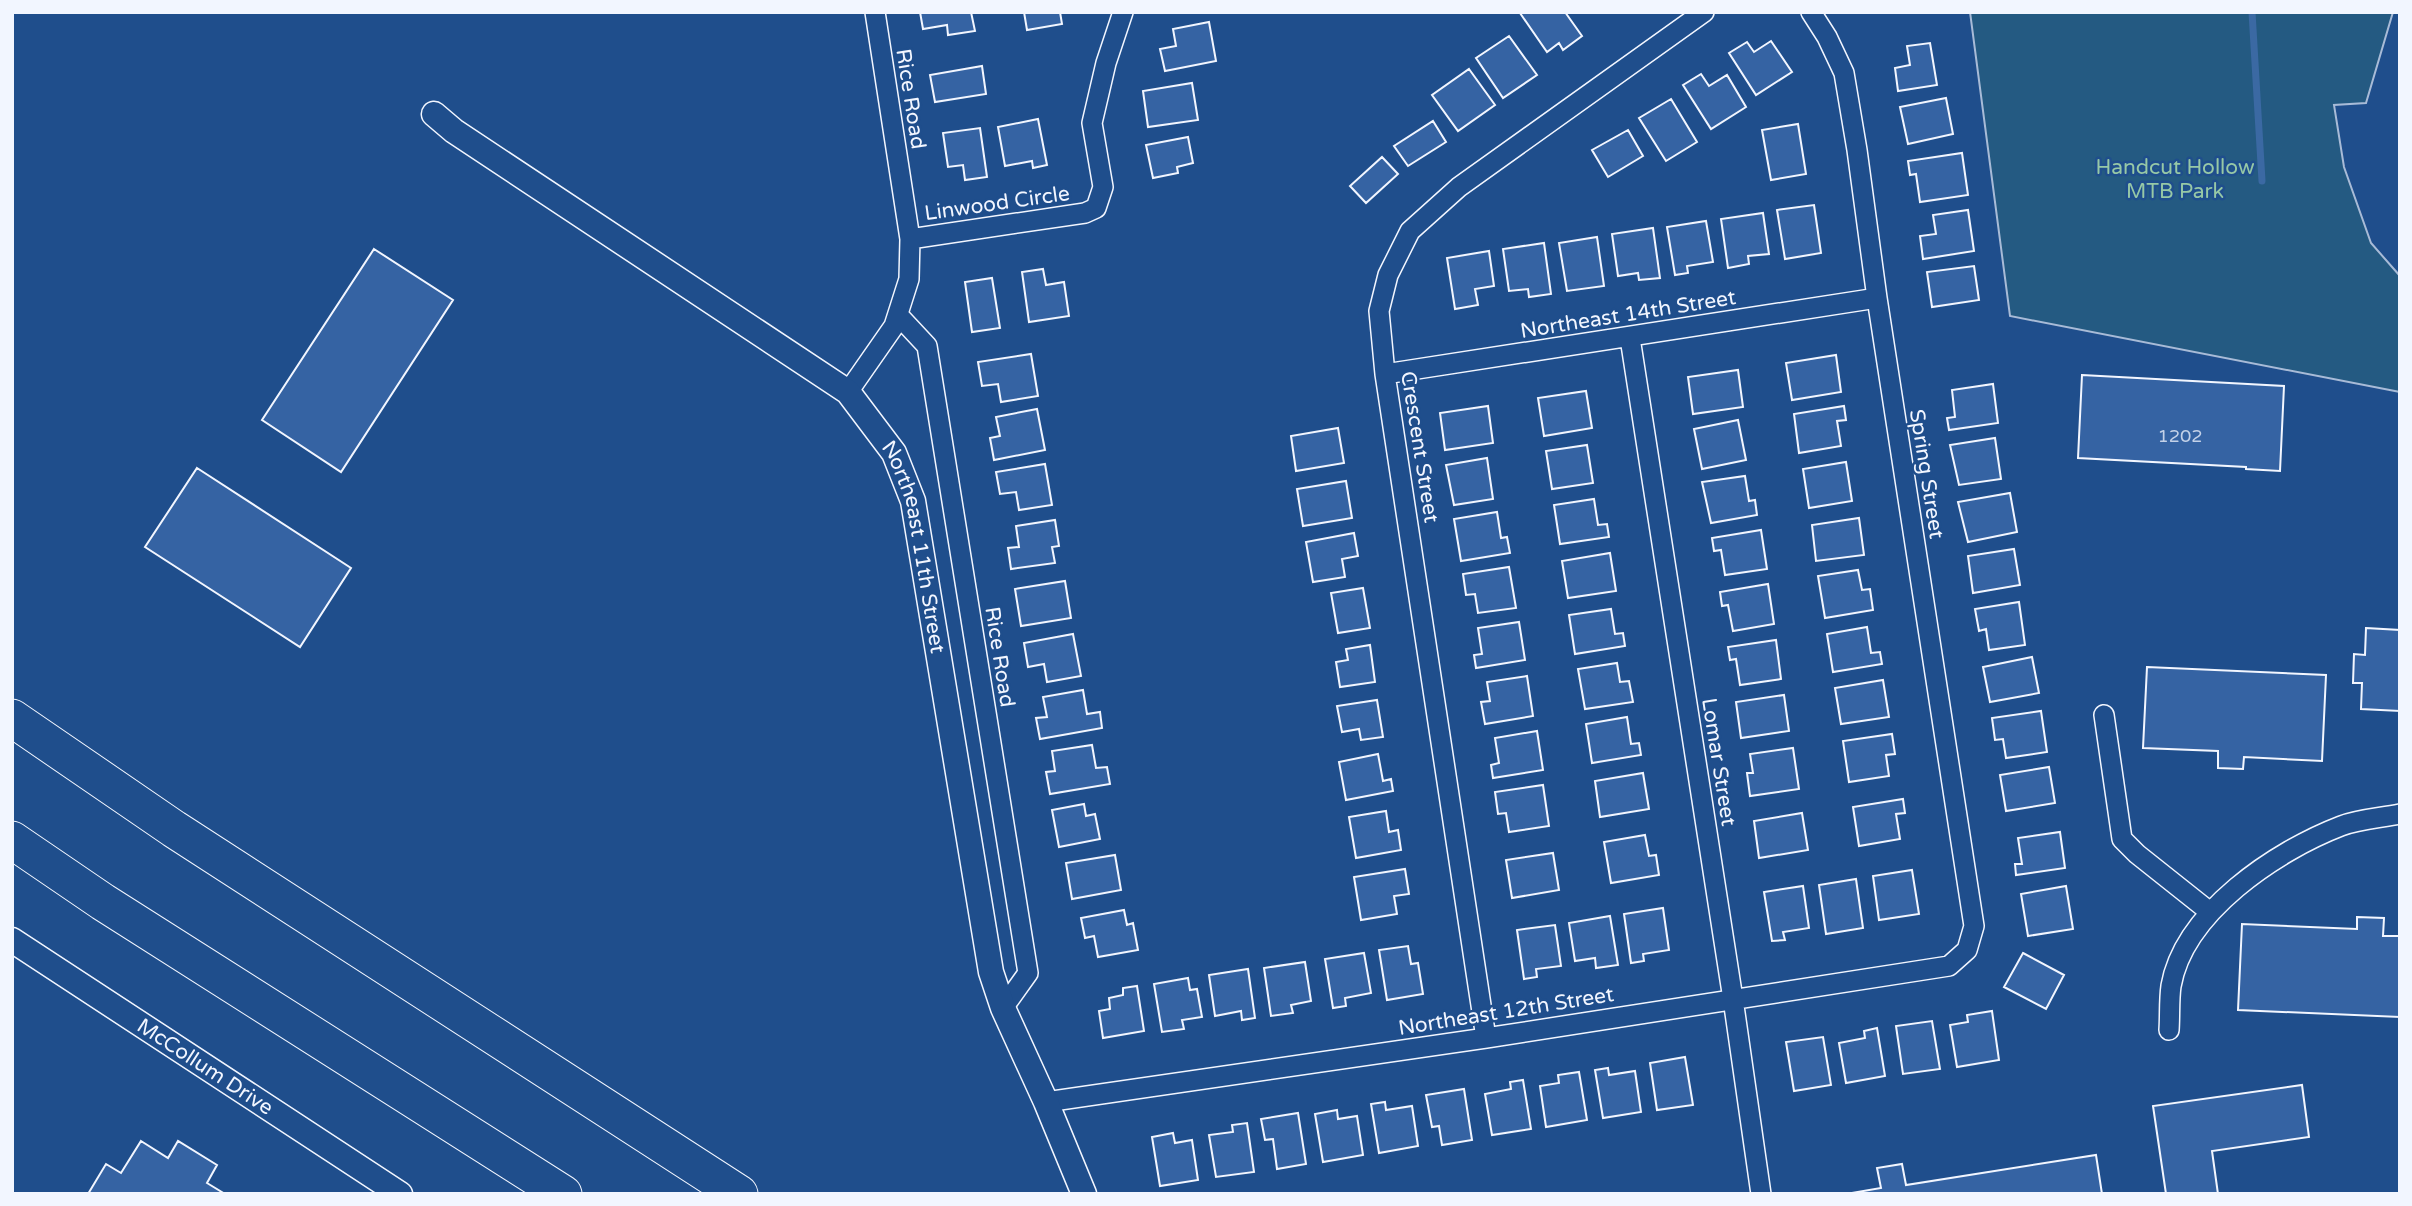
<svg xmlns="http://www.w3.org/2000/svg" width="2412" height="1206" font-family="'Varela Round',sans-serif">
  <style>
    .green { fill: #245a82; stroke: #a8bbd7; stroke-width: 2 }
    .lines { fill: none; stroke-linecap: round; stroke-linejoin: round }
    .stream { stroke: #3b69a3; stroke-width: 7 }
    .building { fill: #3563a3; stroke: #f2f6ff; stroke-width: 2 }
    .minor-casing { stroke: #f2f6ff; stroke-width: 22 }
    .tertiary-casing { stroke: #f2f6ff; stroke-width: 27 }
    .motorway-casing { stroke: #f2f6ff; stroke-width: 39 }
    .minor { stroke: #1f4e8c; stroke-width: 19 }
    .tertiary { stroke: #1f4e8c; stroke-width: 24 }
    .motorway { stroke: #1f4e8c; stroke-width: 37 }
    .labels { text-anchor: middle; stroke-width: 5; stroke-linejoin: round; paint-order: stroke }
    .number-label { font-size: 18px; fill: #c3d1e8 }
    .street-label { font-size: 21px; fill: #f2f6ff; stroke: #1f4e8c }
    .park-label { font-size: 21px; fill: #97c8a6; stroke: #1f4e8c }
  </style>
  <rect width="100%" height="100%" fill="#1f4e8c"/>
  <path class="green" d="M1970,12H2393L2366,103L2334,105L2344,167L2371,243L2400,276V392L2010,316Z"/>
  <g class="lines">
    <path class="stream" d="M2252,12L2262,181"/>
  </g>
  <path class="building" d="M920,12H971L975,31L948,35L947,25L923,29Z
    M1024,12H1060L1062,24L1027,30Z
    M1565,12L1582,36L1563,50L1559,43L1547,52L1520,13Z
    M1209,22L1216,61L1165,71L1160,49L1176,46L1173,29Z
    M1509,36L1537,75L1503,98L1476,58Z
    M1771,41L1792,72L1756,95L1729,53L1747,42L1754,52Z
    M1930,43L1937,85L1898,91L1895,68L1910,65L1907,46Z
    M982,66L986,94L935,102L930,75Z
    M1469,69L1495,105L1458,131L1432,95Z
    M1701,74L1709,86L1727,75L1746,107L1711,129L1683,85Z
    M1192,83L1198,120L1148,127L1143,91Z
    M1946,98L1953,134L1908,144L1900,107Z
    M1671,99L1697,142L1666,161L1639,118Z
    M1038,119L1047,165L1033,168L1032,161L1005,166L998,127Z
    M1433,121L1446,142L1408,166L1394,146Z
    M1798,124L1806,174L1771,180L1762,130Z
    M980,128L987,177L965,180L963,165L948,167L943,133Z
    M1628,130L1643,156L1608,177L1592,150Z
    M1188,137L1193,163L1177,167L1178,173L1153,178L1146,145Z
    M1962,153L1968,195L1920,202L1916,174L1910,175L1908,161Z
    M1382,157L1398,174L1366,203L1350,186Z
    M1814,205L1821,253L1785,259L1777,210Z
    M1968,210L1974,251L1923,259L1920,236L1936,234L1933,215Z
    M1763,213L1769,254L1748,256L1749,264L1728,268L1721,219Z
    M1706,221L1713,262L1687,266L1688,273L1675,275L1667,227Z
    M1653,228L1660,278L1639,280L1638,273L1618,276L1612,234Z
    M1597,237L1604,286L1567,291L1559,243Z
    M1544,243L1551,294L1529,297L1528,289L1509,291L1503,249Z
    M374,249L453,300L341,472L262,420Z
    M1489,251L1494,286L1475,289L1478,305L1455,309L1447,258Z
    M1974,266L1979,300L1932,307L1927,272Z
    M1043,269L1046,285L1064,282L1069,316L1029,322L1022,272Z
    M992,278L1000,328L972,332L965,282Z
    M1031,354L1038,396L1001,402L998,384L982,386L978,362Z
    M1836,355L1841,392L1792,400L1786,363Z
    M1738,370L1743,407L1693,414L1688,377Z
    M2082,375L2284,386L2280,471L2246,469V467L2078,458Z
    M1993,384L1998,423L1949,430L1947,418L1955,417L1952,390Z
    M1586,391L1592,428L1544,436L1538,398Z
    M1488,406L1493,443L1445,450L1440,413Z
    M1844,406L1846,420L1837,421L1841,446L1799,453L1794,414Z
    M1037,409L1045,450L994,460L990,438L1000,436L996,417Z
    M1738,420L1746,460L1702,469L1694,429Z
    M1338,428L1344,463L1296,471L1291,436Z
    M1995,438L2001,479L1959,485L1950,445Z
    M1587,445L1593,483L1552,489L1546,451Z
    M1487,458L1493,499L1454,505L1446,465Z
    M1846,462L1852,501L1809,508L1803,469Z
    M1045,464L1052,505L1019,510L1016,492L1000,494L996,472Z
    M197,468L351,568L300,647L145,547Z
    M1745,476L1749,501L1755,500L1757,515L1711,523L1702,482Z
    M1346,481L1352,518L1303,526L1297,489Z
    M2010,493L2017,532L1968,542L1958,502Z
    M1594,499L1598,525L1607,524L1609,537L1560,544L1554,505Z
    M1497,512L1501,538L1507,537L1510,553L1461,561L1454,519Z
    M1859,518L1864,555L1816,561L1812,525Z
    M1055,520L1059,546L1052,547L1055,563L1011,569L1008,548L1019,547L1016,526Z
    M1761,530L1767,569L1725,575L1721,550L1714,551L1712,538Z
    M1354,533L1358,556L1342,559L1345,577L1313,582L1306,542Z
    M2014,549L2020,585L1973,593L1968,556Z
    M1610,553L1616,591L1568,598L1562,561Z
    M1509,567L1516,608L1478,613L1475,594L1466,595L1463,574Z
    M1858,570L1862,590L1870,589L1873,610L1825,618L1818,576Z
    M1065,581L1071,618L1021,626L1015,589Z
    M1768,584L1774,624L1733,631L1728,605L1722,606L1720,592Z
    M1363,588L1370,628L1338,633L1331,593Z
    M2019,602L2025,645L1989,650L1986,629L1979,631L1975,609Z
    M1611,609L1615,634L1623,633L1625,646L1575,654L1569,615Z
    M1519,622L1525,660L1476,668L1474,655L1482,654L1478,628Z
    M1867,627L1871,653L1880,652L1882,664L1833,672L1827,634Z
    M2366,628L2400,630V711L2361,709L2362,683H2353L2354,654L2365,655Z
    M1073,634L1081,676L1047,682L1044,664L1028,667L1024,643Z
    M1776,640L1781,679L1740,685L1736,659L1730,660L1728,647Z
    M1370,645L1375,682L1340,687L1336,662L1348,660L1346,649Z
    M2032,657L2039,693L1990,702L1983,667Z
    M1617,663L1620,682L1629,681L1633,702L1585,709L1578,669Z
    M2147,667L2326,675L2322,761L2244,757L2243,769L2218,768V751L2143,748Z
    M1527,676L1533,716L1485,724L1481,702L1490,701L1487,682Z
    M1883,680L1889,717L1841,724L1835,688Z
    M1083,690L1087,714L1100,712L1102,728L1040,739L1036,718L1047,717L1043,697Z
    M1784,695L1789,731L1741,738L1736,702Z
    M1377,700L1383,737L1361,740L1359,729L1342,732L1337,706Z
    M2041,711L2047,752L2006,758L2003,739L1995,740L1992,718Z
    M1627,717L1631,744L1639,743L1641,755L1592,763L1586,724Z
    M1537,731L1543,770L1493,778L1491,765L1499,763L1495,738Z
    M1892,734L1895,754L1886,755L1889,776L1849,782L1843,741Z
    M1092,745L1096,768L1107,767L1110,784L1050,794L1046,772L1055,771L1052,751Z
    M1793,748L1799,789L1750,796L1747,773H1753L1750,754Z
    M1378,754L1383,781L1391,779L1393,791L1346,800L1339,762Z
    M2049,767L2055,803L2006,811L2000,775Z
    M1643,773L1649,809L1600,817L1595,781Z
    M1543,785L1549,826L1509,832L1506,813L1498,814L1495,792Z
    M1903,799L1905,813L1896,814L1900,839L1859,846L1853,807Z
    M1084,804L1086,816L1095,814L1100,839L1059,847L1052,810Z
    M1386,811L1389,832L1398,830L1401,850L1356,858L1349,817Z
    M1802,813L1808,850L1759,858L1754,821Z
    M2060,832L2065,868L2016,875L2015,864H2022L2018,838Z
    M1645,835L1649,856L1656,855L1659,875L1611,883L1604,842Z
    M1553,853L1559,890L1512,898L1506,860Z
    M1115,855L1121,890L1072,899L1066,863Z
    M1405,869L1409,894L1394,896L1397,914L1361,920L1354,877Z
    M1912,870L1919,914L1879,920L1873,876Z
    M1856,879L1863,928L1826,934L1819,885Z
    M1803,886L1809,928L1783,932L1785,940L1772,941L1764,892Z
    M2066,886L2073,929L2028,936L2021,894Z
    M1663,908L1669,950L1643,954L1644,961L1631,963L1624,914Z
    M1124,910L1127,925L1133,923L1138,950L1098,957L1094,936L1085,938L1081,918Z
    M1610,916L1618,965L1596,968L1595,958L1575,961L1569,923Z
    M2357,917L2384,918L2383,936H2400V1017L2238,1010L2242,924L2357,929Z
    M1555,925L1561,966L1536,969L1537,977L1524,979L1517,930Z
    M1408,946L1411,964L1418,963L1423,994L1387,1000L1379,950Z
    M1364,953L1371,993L1345,998L1346,1006L1333,1008L1325,959Z
    M2023,953L2064,975L2046,1009L2004,987Z
    M1305,962L1311,1001L1291,1005L1293,1013L1271,1016L1264,968Z
    M1248,969L1255,1018L1242,1020L1241,1011L1215,1016L1209,975Z
    M1188,978L1190,990L1197,989L1202,1017L1182,1020L1184,1029L1162,1032L1154,984Z
    M1137,986L1144,1031L1103,1038L1099,1011L1110,1009L1109,998L1123,995V988Z
    M1992,1011L1999,1060L1957,1067L1950,1025L1968,1022L1967,1015Z
    M1932,1021L1940,1069L1903,1074L1896,1026Z
    M1877,1028L1885,1076L1846,1083L1839,1043L1865,1038L1864,1031Z
    M1823,1037L1831,1085L1794,1091L1786,1042Z
    M1685,1057L1693,1105L1657,1110L1650,1063Z
    M1608,1068L1609,1075L1635,1071L1641,1112L1603,1118L1595,1070Z
    M1579,1072L1587,1120L1546,1127L1540,1086L1559,1083L1558,1075Z
    M1523,1080L1531,1129L1492,1135L1485,1094L1511,1089L1510,1082Z
    M2302,1085L2309,1137L2212,1151L2218,1194H2166L2153,1106Z
    M1464,1089L1472,1140L1442,1145L1439,1126L1432,1127L1426,1095Z
    M1385,1102L1386,1110L1412,1106L1418,1146L1379,1153L1371,1104Z
    M1337,1110L1338,1119L1357,1116L1363,1155L1323,1162L1315,1114Z
    M1298,1113L1306,1164L1277,1169L1273,1139L1265,1140L1261,1119Z
    M1247,1123L1254,1172L1216,1177L1209,1135L1233,1132L1232,1125Z
    M1173,1133L1175,1143L1192,1140L1198,1180L1160,1186L1152,1137Z
    M141,1141L168,1158L178,1141L217,1165L207,1183L225,1194H88L106,1164L121,1173Z
    M2096,1155L2102,1194H1846L1881,1188L1877,1168L1902,1164L1906,1185Z"/>
  <g class="lines">
    <g class="minor-casing">
      <path id="minor" d="M910,239L1085,213L1096,208L1103,187L1092,123L1106,63L1123,12
        M899,316L927,346L1028,973L1003,1008
        M1630,338L1733,999L1761,1194
        M1385,374L1877,298
        M848,392L894,326L909,279L910,239L875,12
        M2104,715L2122,839L2137,854L2210,912
        M2169,1030C2170,1016 2169,1000 2171,986C2184,912 2276,851 2341,826C2359,819 2381,818 2400,814
        M1486,1038L1385,374L1379,311L1388,275L1410,231L1459,187L1704,12
        M1046,1102L1486,1038L1949,966L1967,950L1974,926L1877,298L1857,150L1844,73L1827,37L1811,12"/>
    </g>
    <g class="tertiary-casing">
      <g id="tertiary">
        <path id="s1" d="M434,114L454,131L848,392L894,453L913,501L991,972L1003,1008L1046,1102L1084,1194"/>
        <path id="s2" d="M12,940L400,1194"/>
      </g>
    </g>
    <g class="motorway-casing">
      <path id="motorway" d="M12,718L174,829L739,1194
        M12,840L103,902L563,1194"/>
    </g>
    <use href="#minor" class="minor"/>
    <use href="#tertiary" class="tertiary"/>
    <use href="#motorway" class="motorway"/>
  </g>
  <g class="labels">
    <g class="number-label">
      <text x="2180" y="442">1202</text>
    </g>
    <g class="street-label">
      <text transform="translate(911 99) rotate(81)" y="7">Rice Road</text>
      <text transform="translate(997 203) rotate(-8)" y="7">Linwood Circle</text>
      <text transform="translate(1628 314) rotate(-9)" y="7">Northeast 14th Street</text>
      <text transform="translate(1420 447) rotate(81)" y="7">Crescent Street</text>
      <text transform="translate(1927 474) rotate(81)" y="7">Spring Street</text>
      <text dy="7" stroke="none"><textPath href="#s1" startOffset="672">Northeast 11th Street</textPath></text>
      <text transform="translate(1000 657) rotate(81)" y="7">Rice Road</text>
      <text transform="translate(1719 762) rotate(81)" y="7">Lomar Street</text>
      <text transform="translate(1506 1011) rotate(-9)" y="7">Northeast 12th Street</text>
      <text dy="7" stroke="none"><textPath href="#s2" startOffset="231">McCollum Drive</textPath></text>
    </g>
    <g class="park-label">
      <text x="2175" y="174">Handcut Hollow<tspan x="2175" dy="24">MTB Park</tspan></text>
    </g>
  </g>
  <rect width="2412" height="1206" fill="none" stroke="#f2f6ff" stroke-width="28"/>
</svg>
